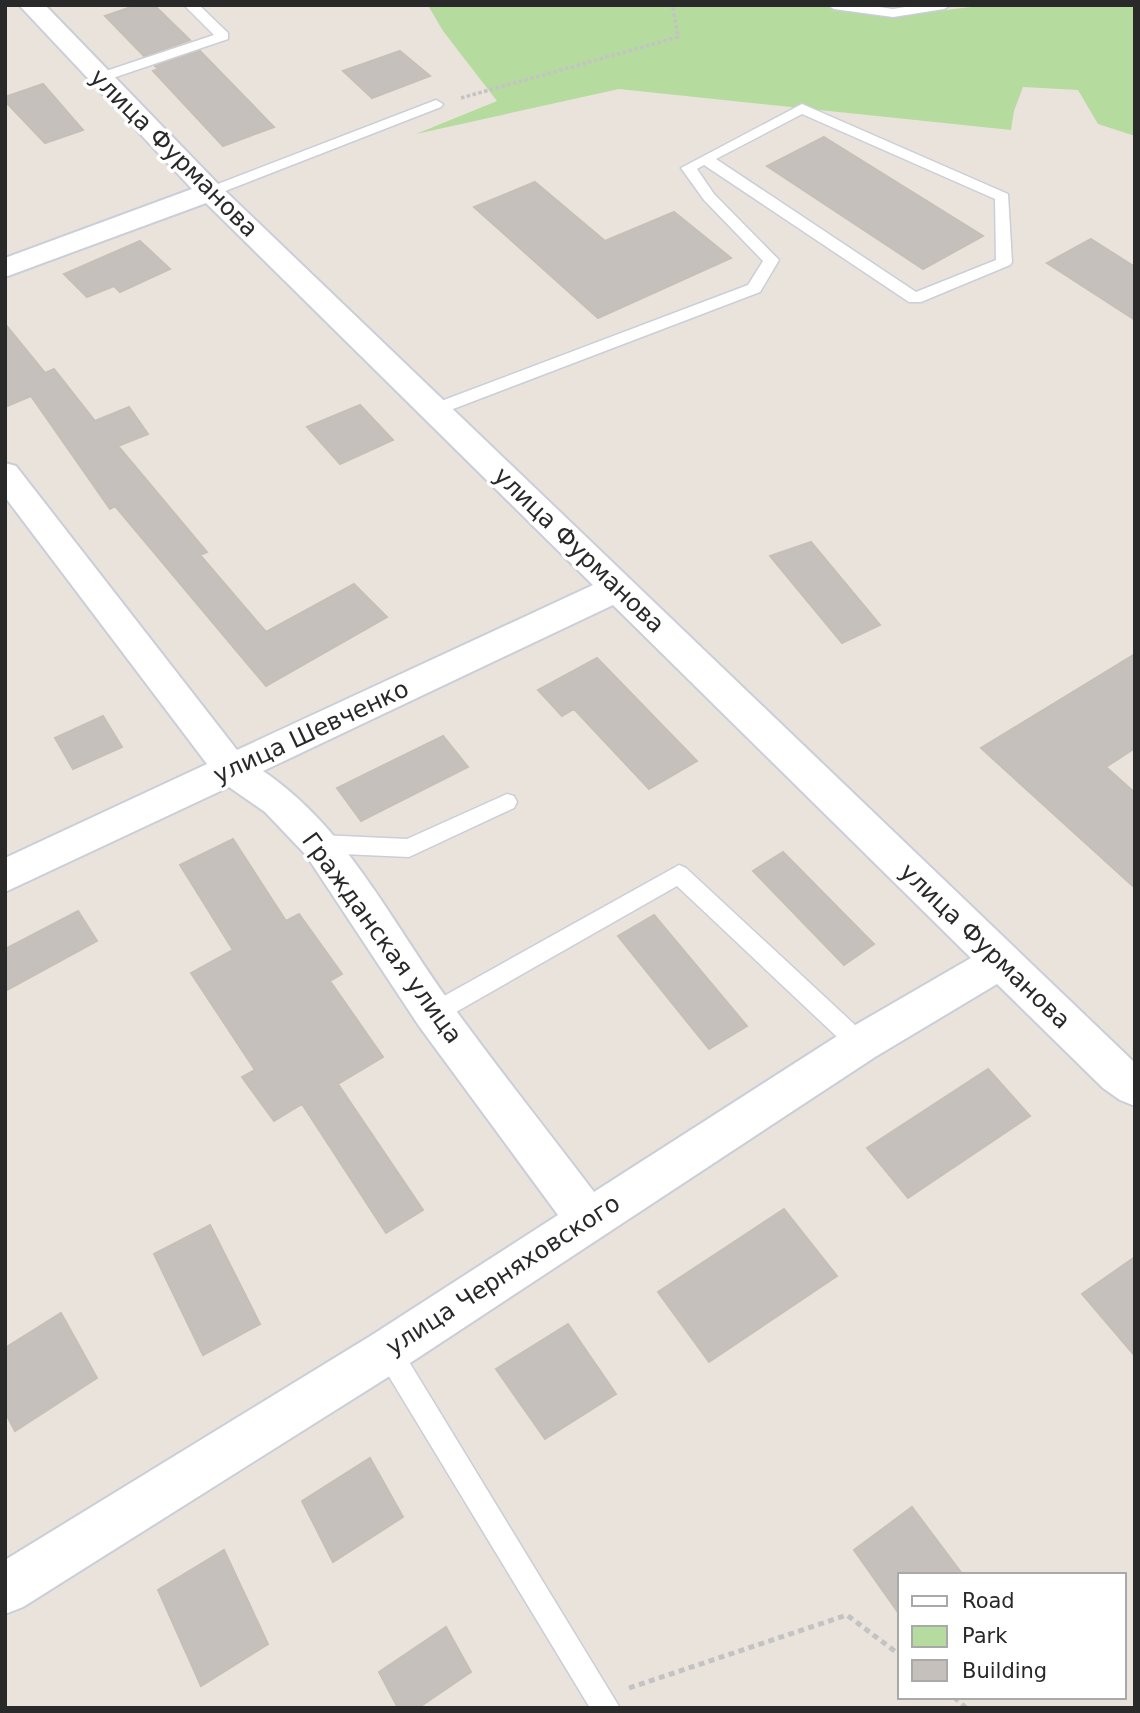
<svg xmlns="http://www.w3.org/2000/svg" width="1140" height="1713" font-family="'DejaVu Sans',sans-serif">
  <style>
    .green { fill: #b5db9e }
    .building { fill: #c5c0bb; stroke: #c5bfb6; stroke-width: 2 }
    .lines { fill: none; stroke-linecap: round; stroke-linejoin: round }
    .lane-casing { stroke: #caced9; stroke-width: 3 }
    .street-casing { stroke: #caced9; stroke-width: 4 }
    .path-far1 { stroke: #c3c3c3; stroke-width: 3.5; stroke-dasharray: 3.5 2.5; stroke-linecap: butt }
    .path { stroke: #c3c3c3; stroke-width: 5; stroke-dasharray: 6 4.5; stroke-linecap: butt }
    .lane { fill: #fff; fill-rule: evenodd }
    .street { fill: #fff; fill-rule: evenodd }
    .labels { text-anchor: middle; stroke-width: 7; stroke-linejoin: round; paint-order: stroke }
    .street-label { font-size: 24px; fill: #292929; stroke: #fff }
  </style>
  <rect width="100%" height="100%" fill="#eae3dc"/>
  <path class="green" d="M425,5H821L887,17L988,5H1135V136L1098,124L1078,90L1023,87L1014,111L1011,130L619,89L416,134L497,101L443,31L429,7Z"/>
  <path class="building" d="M137,5H154L190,40L144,56L105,16Z
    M200,51L274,127L223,146L153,71L158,69L155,66Z
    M400,51L430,76L372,98L343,71Z
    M43,84L83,130L45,143L5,101V97Z
    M824,137L983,236L923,269L767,166Z
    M535,182L605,241L674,212L731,258L598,318L474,207Z
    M1091,239L1135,267V320L1047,263Z
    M140,241L170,269L120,292L114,286L87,297L64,274Z
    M5,324L45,373L54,369L95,421L129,407L148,434L118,446L207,552L200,555L266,632L354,584L387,617L266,686L115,506L110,509L31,396L5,407Z
    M360,405L393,440L340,464L307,427Z
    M811,542L880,625L842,643L770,556Z
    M1135,654V748L1106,767L1135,793V888L981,748Z
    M597,658L697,761L649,789L574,709L562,716L538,690Z
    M103,716L122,747L73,769L55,738Z
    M443,736L468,767L361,821L337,788Z
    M233,839L286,921L299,914L342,974L330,981L383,1057L338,1084L423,1210L386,1233L302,1104L274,1121L242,1077L255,1070L191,973L233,950L180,865Z
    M783,852L874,944L844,965L753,871Z
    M78,911L97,941L5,991V949Z
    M654,915L747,1026L709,1049L618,936Z
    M988,1069L1030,1116L908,1198L867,1148Z
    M784,1209L837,1276L709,1362L658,1292Z
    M210,1225L260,1324L203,1355L154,1254Z
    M1135,1257V1356L1082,1294Z
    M61,1313L97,1378L15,1431L5,1412V1348Z
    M568,1324L616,1394L545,1439L496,1369Z
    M370,1458L403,1517L333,1562L302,1501Z
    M912,1507L963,1575H900V1615L854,1550Z
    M224,1550L268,1644L201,1686L158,1590Z
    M446,1627L471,1672L418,1708H398L379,1672Z"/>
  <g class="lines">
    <g class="lane-casing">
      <path id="lane" d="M184,5H199L228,33V39L104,81H94V75L214,35Z
        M827,5H866L893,9L917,5H951L944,9L893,17L834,9Z
        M436,100L443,104L441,107L215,195L210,197L202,192L205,189Z
        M802,104L1008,194L1012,262L1010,265L921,302H909L704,165L697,169L714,194L779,260L760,292L440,414H428L425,410L428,406L748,285L763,261L704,200L681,168ZM802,114L995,199L996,260L916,292L716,159Z
        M507,794L514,796L517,802L514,808L409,857L320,853L313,850L310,844L313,838L320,835L407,839Z
        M679,865L686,868L868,1037L871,1044L868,1051L860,1054L852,1051L677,886L442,1020L434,1023L426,1020L423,1013L426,1006Z
        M388,1338L397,1342L620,1708H590L379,1360L375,1351L379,1342Z"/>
    </g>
    <g class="street-casing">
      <path id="street" d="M19,5H45L220,186L1135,1063V1106L1120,1100L1103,1088L997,984L875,1057L404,1367L23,1607L5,1614V1560L372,1335L558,1215L419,1026L306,855L265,812L229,787L5,892V858L207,764L5,497V463L16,466L237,750L593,585L206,203L5,277V258L192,189ZM613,605L971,958L845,1031L594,1192C546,1129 496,1066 449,1001C391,921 346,827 263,771Z"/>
    </g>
    <path class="path-far1" d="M461,98L678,37L673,8L667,5"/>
    <path class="path" d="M629,1688L847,1615L900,1655
      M954,1697L966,1708"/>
    <use href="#lane" class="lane"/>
    <use href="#street" class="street"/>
  </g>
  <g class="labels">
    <g class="street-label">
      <text transform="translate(174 153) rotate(45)" y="8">улица Фурманова</text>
      <text transform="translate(579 550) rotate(44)" y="8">улица Фурманова</text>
      <text transform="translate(311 732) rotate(-25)" y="8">улица Шевченко</text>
      <text transform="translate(382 938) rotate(54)" y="8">Гражданская улица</text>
      <text transform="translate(985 946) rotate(44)" y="8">улица Фурманова</text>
      <text transform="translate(503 1275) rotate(-33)" y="8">улица Черняховского</text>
    </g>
  </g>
  <rect width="1140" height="1713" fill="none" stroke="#292929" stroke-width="14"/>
  <rect x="898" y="1573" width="228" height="126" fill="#ffffff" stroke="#a9a9a9" stroke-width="2"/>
  <rect x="912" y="1596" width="35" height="10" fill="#ffffff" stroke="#a9a9a9" stroke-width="2"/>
  <text x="962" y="1608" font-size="21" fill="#292929">Road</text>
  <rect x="912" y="1626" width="35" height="21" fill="#b5db9e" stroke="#a9a9a9" stroke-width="2"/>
  <text x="962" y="1643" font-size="21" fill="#292929">Park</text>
  <rect x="912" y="1660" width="35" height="21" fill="#c5c0bb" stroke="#a9a9a9" stroke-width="2"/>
  <text x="962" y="1678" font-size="21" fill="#292929">Building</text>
</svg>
